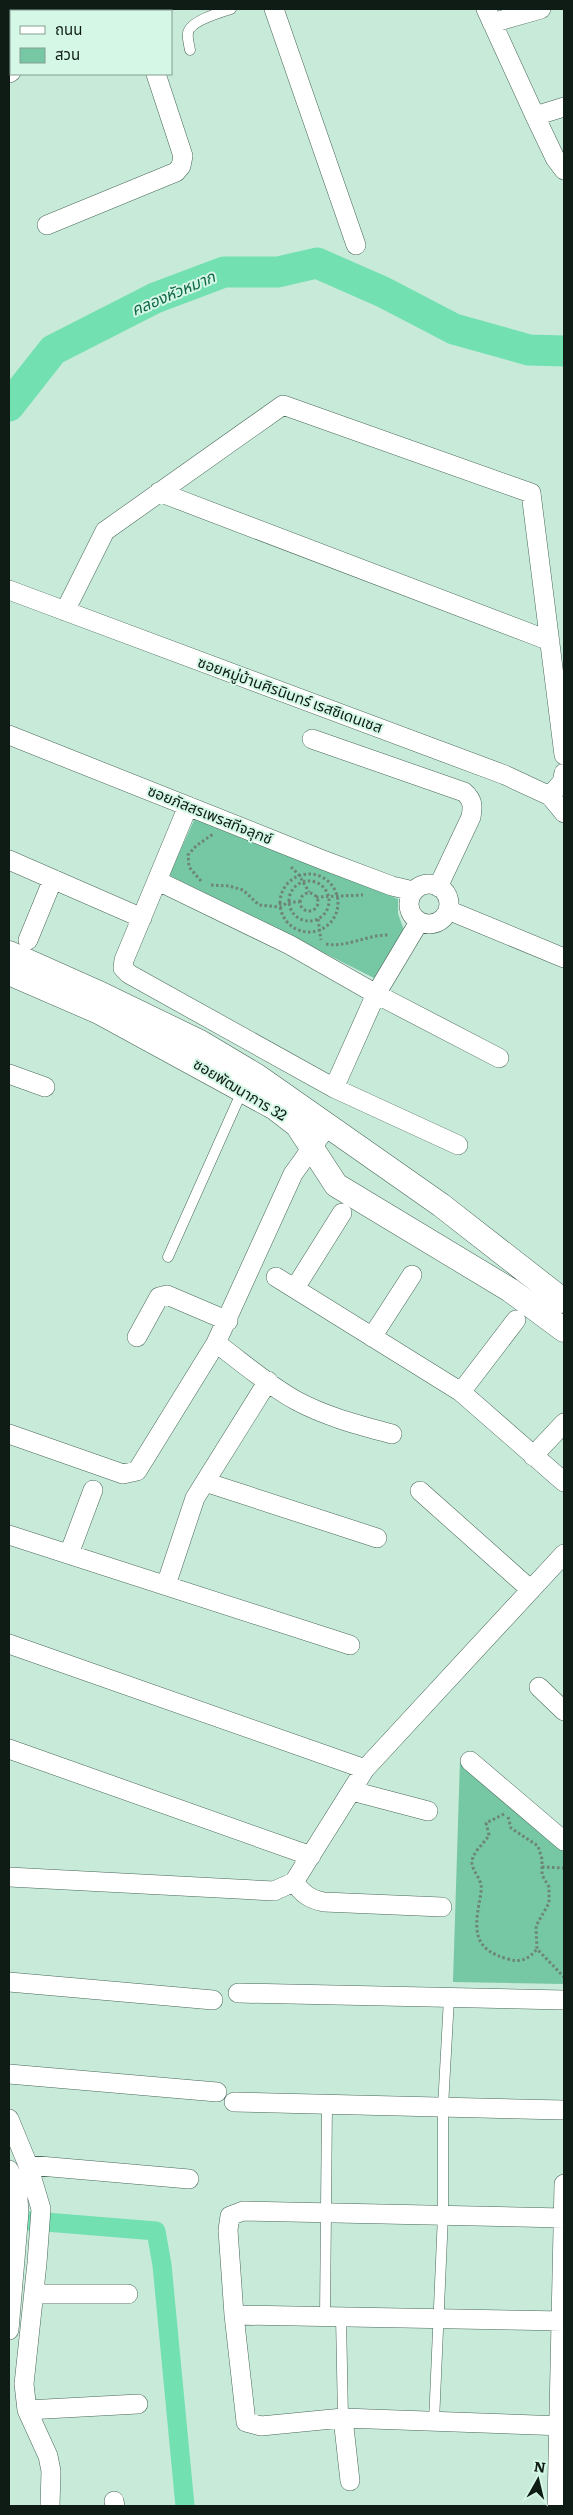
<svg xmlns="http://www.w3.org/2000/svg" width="573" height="2515" font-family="Literata,'Noto Sans Thai',serif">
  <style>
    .green { fill: #76c7a3 }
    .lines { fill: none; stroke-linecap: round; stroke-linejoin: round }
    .canal { stroke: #72e0b1; stroke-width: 19 }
    .river { stroke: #72e0b1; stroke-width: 31 }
    .service-casing { stroke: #496859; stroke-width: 11 }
    .minor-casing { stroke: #496859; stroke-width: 20 }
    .tertiary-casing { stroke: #496859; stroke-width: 25 }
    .path { stroke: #6d8579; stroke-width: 3; stroke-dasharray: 2.5 2.5; stroke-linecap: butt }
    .service { stroke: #fff; stroke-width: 10 }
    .minor { stroke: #fff; stroke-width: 19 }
    .tertiary { stroke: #fff; stroke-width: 24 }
    .labels { text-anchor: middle; stroke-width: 4; stroke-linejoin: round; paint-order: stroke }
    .street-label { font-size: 15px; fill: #0f1c16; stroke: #d4f7e6 }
    .water-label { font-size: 16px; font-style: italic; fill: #106648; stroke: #d4f7e6 }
  </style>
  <rect width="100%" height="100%" fill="#c7ead9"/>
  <path class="green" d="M196,816L398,899V914L404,930L376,979L169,875Z
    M460,1760L564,1848V1984L453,1982Z"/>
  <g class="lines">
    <path class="canal" d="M9,2219L156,2231L162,2265L185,2506"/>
    <path class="river" d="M9,406L53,350L155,298L224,272H278L317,263L383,292L454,329L529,350L564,351"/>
    <g class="service-casing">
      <path id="service" d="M190,50C189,44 187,38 188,33C190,21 221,12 231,9
        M168,1257L243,1089
        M325,2316L327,2104
        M341,2317L343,2418
        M434,2422L443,2215V2107L449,1998"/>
    </g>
    <g class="minor-casing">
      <path id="minor" d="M133,9V11
        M274,9L356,245
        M486,9L535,116L555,158L564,170
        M492,23L541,9
        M9,73L11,72
        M535,116L564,107
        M47,225L176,172L181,166L183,156L156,74
        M159,492L550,641
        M9,590L505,775L550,796L564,813
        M65,611L105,531L283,405L531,493L564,755
        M9,735L323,860L392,886L413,891
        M312,739L464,792C473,800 473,806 471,817L438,887
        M550,796L562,782L564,773
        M188,806L124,960L123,968L129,974L334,1088L458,1145
        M9,860L142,918
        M158,881L290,945L376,994L499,1058
        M409 904a20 20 0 1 1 40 0a20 20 0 1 1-40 0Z
        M448,910L564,958
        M28,940L53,879
        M9,1074L45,1087
        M334,1088L376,994L419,922
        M276,1277L461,1392L564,1482
        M295,1288L342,1213
        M137,1337L159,1297L167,1295L228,1321
        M372,1337L412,1275
        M216,1343C242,1362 269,1386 297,1401C327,1417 359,1425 392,1434
        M461,1392L516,1320
        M9,1434L123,1474L137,1471L216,1343L293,1174L328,1125
        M533,1456L564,1423
        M205,1482L377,1538
        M420,1491L531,1590
        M9,1535L350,1645
        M69,1554L93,1490
        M166,1585L195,1498L268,1381
        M9,1644L365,1769
        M539,1687L564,1711
        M9,1749L311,1856
        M470,1761L564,1841
        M352,1791L428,1811
        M9,1877L274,1891L294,1882L365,1769L564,1554
        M294,1882C303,1894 309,1899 324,1902L442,1907
        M9,1982L213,2000
        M238,1993L564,2000
        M9,2074L217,2092
        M234,2102L564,2110
        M9,2119L28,2165L41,2209L37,2263L24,2384L27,2410L48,2456L51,2471L50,2506
        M28,2165L189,2179
        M9,2170L17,2186L19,2212L9,2330
        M564,2218L243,2211L230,2216L228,2230L234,2315L246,2422L261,2426L343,2418L564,2426
        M34,2294H128
        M234,2315L564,2321
        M27,2410L138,2404
        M343,2418L350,2481
        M114,2501L115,2506
        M557,2506L564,2184"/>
    </g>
    <g class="tertiary-casing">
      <path id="tertiary" d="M9,953L101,994L200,1042L257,1076L441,1205L564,1301
        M9,973L99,1012L275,1108L297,1125L336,1185L510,1290L564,1330"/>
    </g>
    <path class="path" d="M291,867L299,875L309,892
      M280 903a29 29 0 1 1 58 0a29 29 0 1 1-58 0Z
      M289 901a20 20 0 1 1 40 0a20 20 0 1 1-40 0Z
      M201,881L189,867L188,855L196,846L213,834
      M211,885L229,886L243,890L259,905L280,907L289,902H299
      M300 902a9 9 0 1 1 18 0a9 9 0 1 1-18 0Z
      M316,897L363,895
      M318,919L321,940
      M326,944C347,948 368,934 390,935
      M504,1814L486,1823L489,1835C484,1844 471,1853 472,1864C473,1871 480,1878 481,1885C482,1890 480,1898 479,1904C474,1933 475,1950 508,1959C520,1963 529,1959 537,1949
      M508,1817L511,1828L538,1846L542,1859V1875L549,1887V1903L536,1926L537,1949L564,1977
      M542,1867L564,1868"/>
    <use href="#service" class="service"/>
    <use href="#minor" class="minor"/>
    <use href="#tertiary" class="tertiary"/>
  </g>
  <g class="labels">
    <g class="street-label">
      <text transform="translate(290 695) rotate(20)" y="5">ซอยหมู่บ้านศิรนินทร์ เรสซิเดนเซส</text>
      <text transform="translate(210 815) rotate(22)" y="5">ซอยภัสสรเพรสทีจลุกซ์</text>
      <text transform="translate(240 1090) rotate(31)" y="5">ซอยพัฒนาการ 32</text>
    </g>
    <g class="water-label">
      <text transform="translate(173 293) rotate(-23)" y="6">คลองหัวหมาก</text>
    </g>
  </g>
  <rect width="573" height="2515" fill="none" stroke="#0f1c16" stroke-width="20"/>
  <rect x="10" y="10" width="162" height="65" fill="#d4f7e6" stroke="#859f93"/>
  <rect x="20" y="26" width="25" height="8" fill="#ffffff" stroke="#859f93"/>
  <text x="55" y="35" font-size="15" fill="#0f1c16">ถนน</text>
  <rect x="20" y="48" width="25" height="15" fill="#76c7a3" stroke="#859f93"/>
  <text x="55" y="60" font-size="15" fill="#0f1c16">สวน</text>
  <g transform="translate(538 2480) rotate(8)" stroke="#d4f7e6" stroke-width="4" paint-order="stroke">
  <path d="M0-4L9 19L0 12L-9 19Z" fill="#0f1c16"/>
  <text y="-8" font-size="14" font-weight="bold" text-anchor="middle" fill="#0f1c16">N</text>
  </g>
</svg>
